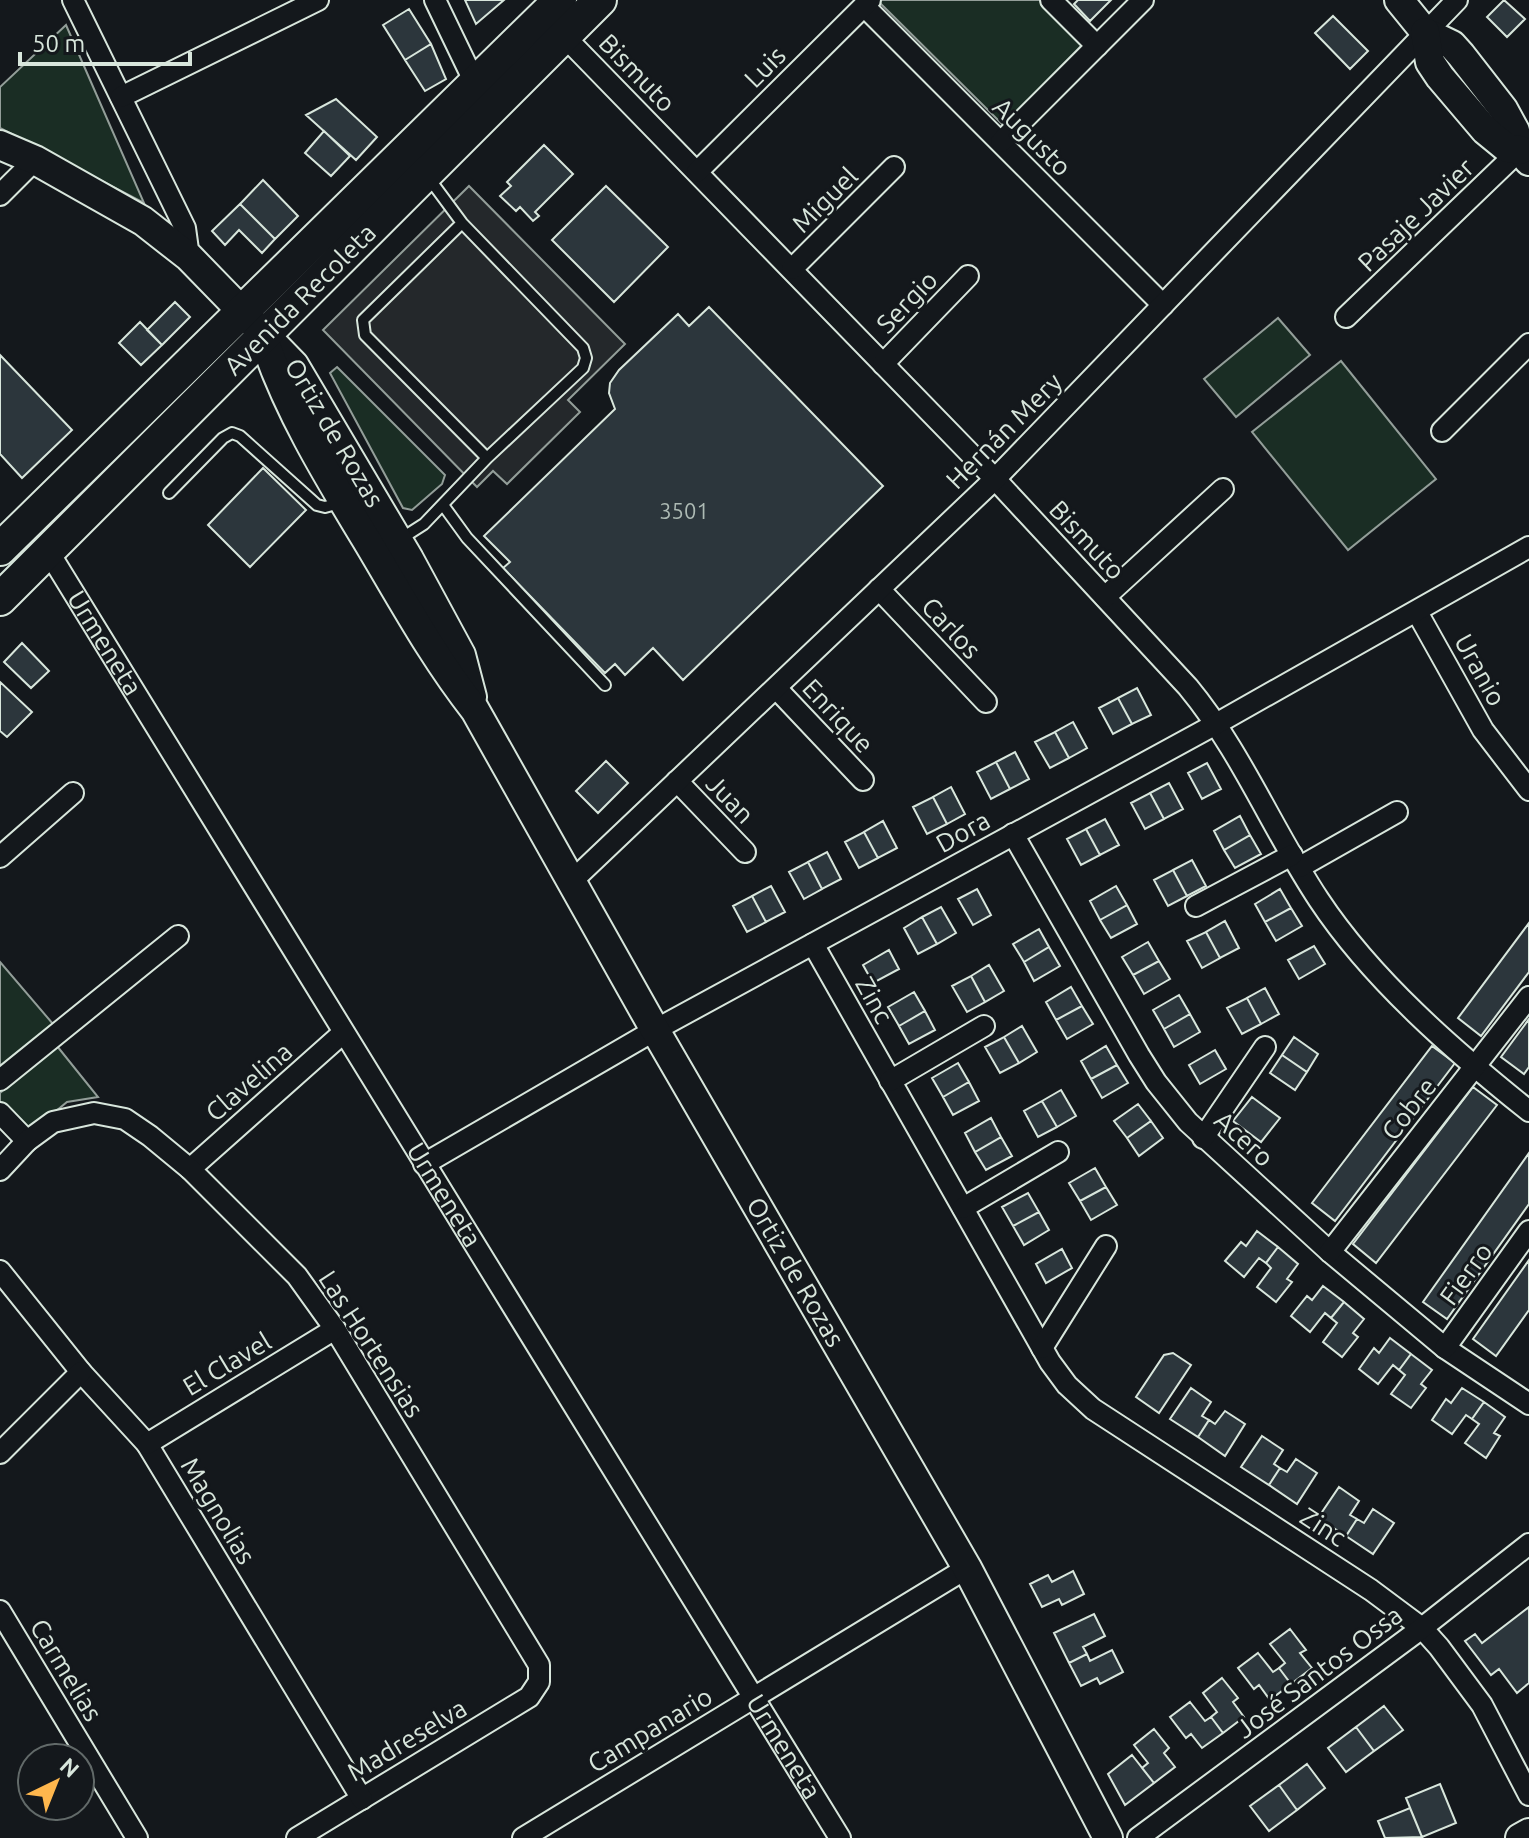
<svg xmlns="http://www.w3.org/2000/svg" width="1529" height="1838" font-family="Ubuntu,sans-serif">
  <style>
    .green { fill: #1a2d24; stroke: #939e99; stroke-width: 2 }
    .parking { fill: #24282b; stroke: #939e99; stroke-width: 2 }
    .building { fill: #2c363c; stroke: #d8e6dc; stroke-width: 2 }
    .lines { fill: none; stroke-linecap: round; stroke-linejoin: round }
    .lane-casing { stroke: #d8e6dc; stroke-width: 14 }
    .street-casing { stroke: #d8e6dc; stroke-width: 24 }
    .secondary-casing { stroke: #d8e6dc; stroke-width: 32 }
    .primary-casing { stroke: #d8e6dc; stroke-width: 36 }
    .lane { stroke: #14181c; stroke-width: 10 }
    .street { stroke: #14181c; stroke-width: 20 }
    .secondary { stroke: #14181c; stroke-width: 28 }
    .primary { stroke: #14181c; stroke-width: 32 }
    .labels { text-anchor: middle; stroke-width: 6; stroke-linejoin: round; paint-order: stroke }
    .number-label { font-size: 22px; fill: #adbab4 }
    .street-label { font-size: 26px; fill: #d8e6dc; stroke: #14181c }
  </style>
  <rect width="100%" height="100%" fill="#14181c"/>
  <path class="green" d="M877,0H1040L1084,43L1003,125Z
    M66,25L144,203L0,128V87Z
    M1278,318L1310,355L1236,417L1204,379Z
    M1341,361L1436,479L1348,550L1252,432Z
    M337,367L445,475L442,484L412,510L403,508L330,373Z
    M0,962L53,1024L0,1070Z
    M57,1046L98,1097L67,1102L27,1135L0,1102V1093Z"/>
  <path class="parking" d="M469,186L625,344L568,400L580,412L507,484L493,471L477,487L323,330Z"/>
  <path class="building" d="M465,0H504L476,24Z
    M1078,0H1111L1090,21L1074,4Z
    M1504,0L1525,19L1507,37L1487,17Z
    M409,9L431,44L405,60L383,25Z
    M1333,16L1368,51L1350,69L1315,33Z
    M431,44L446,79L425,91L405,60Z
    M336,99L377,137L356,160L306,115Z
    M324,131L350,156L331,176L305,153Z
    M544,145L573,174L535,212L539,216L533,221L520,207L516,211L500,196L511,186L507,182Z
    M263,180L298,216L275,239L240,204Z
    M606,186L668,247L614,302L552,240Z
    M240,204L275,239L262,253L239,230L225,245L212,231Z
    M175,302L190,317L162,345L147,330Z
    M709,307L883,486L683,680L653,648L625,675L615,664L605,673L503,568L510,562L484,536L615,409L609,393L610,383L619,370L678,314L689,326Z
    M140,322L162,345L141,365L119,343Z
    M0,355L72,430L22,478L0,454Z
    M263,468L306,510L250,567L208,525Z
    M22,643L49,671L31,688L4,662Z
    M0,682L32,712L7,737L0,731Z
    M1137,688L1151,715L1132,724L1118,698Z
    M1118,698L1132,724L1113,734L1099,708Z
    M1073,722L1087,748L1069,758L1055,732Z
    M1055,732L1069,758L1050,768L1035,742Z
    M1015,752L1029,779L1010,789L996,762Z
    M606,761L628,783L598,813L576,791Z
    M996,762L1010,789L991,799L977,772Z
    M1207,763L1221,789L1202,799L1188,773Z
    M1169,783L1183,809L1164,819L1150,793Z
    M951,787L965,814L947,824L933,797Z
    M1150,793L1164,819L1145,829L1131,803Z
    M933,797L947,824L927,834L913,807Z
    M1240,816L1250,835L1224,850L1214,831Z
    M1105,819L1119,845L1100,855L1086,829Z
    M883,821L897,848L878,858L864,832Z
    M1086,829L1100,855L1081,865L1067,839Z
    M864,832L878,858L859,868L845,842Z
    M1250,835L1261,854L1235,868L1224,850Z
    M827,852L841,879L822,889L808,862Z
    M1192,860L1206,886L1187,896L1173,870Z
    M808,862L822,889L804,899L789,872Z
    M1173,870L1187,896L1168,906L1154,880Z
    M771,886L785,912L766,922L752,896Z
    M1116,886L1127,905L1100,920L1090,901Z
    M977,889L991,915L973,925L958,899Z
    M1280,889L1291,908L1265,922L1255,904Z
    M752,896L766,922L747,932L733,906Z
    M1127,905L1137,924L1111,938L1100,920Z
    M941,907L956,933L937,944L922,917Z
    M1291,908L1302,926L1276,941L1265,922Z
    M922,917L937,944L918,954L904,928Z
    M1225,921L1239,948L1220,958L1206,932Z
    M1529,923V972L1481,1036L1458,1018Z
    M1039,929L1049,947L1024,962L1013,944Z
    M1206,932L1220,958L1202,968L1187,941Z
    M1148,942L1159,961L1133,975L1122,957Z
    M1314,946L1325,964L1299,979L1288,960Z
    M1049,947L1060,966L1034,981L1024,962Z
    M889,950L899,969L873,983L863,965Z
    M1159,961L1170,979L1144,994L1133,975Z
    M989,965L1004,991L985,1002L971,976Z
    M971,976L985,1002L967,1012L952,986Z
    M1071,987L1082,1006L1056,1020L1046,1002Z
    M1265,988L1279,1014L1261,1024L1247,998Z
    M914,992L925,1011L899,1026L888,1007Z
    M1179,995L1190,1014L1164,1029L1153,1010Z
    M1247,998L1261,1024L1242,1034L1227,1008Z
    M1082,1006L1093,1024L1067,1039L1056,1020Z
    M925,1011L935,1030L909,1044L899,1026Z
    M1190,1014L1200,1032L1174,1047L1164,1029Z
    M1529,1019V1067L1524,1074L1501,1057Z
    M1022,1026L1037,1052L1019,1063L1004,1037Z
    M1004,1037L1019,1063L1000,1073L985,1047Z
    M1294,1037L1318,1054L1307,1072L1282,1055Z
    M1106,1046L1117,1065L1091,1079L1081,1061Z
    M1432,1046L1455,1063L1335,1221L1312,1203Z
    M1215,1050L1226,1069L1200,1084L1189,1065Z
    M1282,1055L1307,1072L1295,1090L1270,1073Z
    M958,1063L969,1082L943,1097L932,1078Z
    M1117,1065L1128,1083L1102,1098L1091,1079Z
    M969,1082L979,1101L953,1115L943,1097Z
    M1473,1087L1497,1105L1376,1263L1353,1244Z
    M1061,1090L1076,1116L1057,1127L1042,1101Z
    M1252,1097L1280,1118L1261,1142L1233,1121Z
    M1042,1101L1057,1127L1038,1137L1024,1111Z
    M1138,1104L1151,1121L1127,1138L1114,1121Z
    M991,1118L1001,1137L975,1152L965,1133Z
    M1151,1121L1163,1138L1139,1156L1127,1138Z
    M1001,1137L1012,1156L986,1170L975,1152Z
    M1529,1153V1204L1447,1319L1423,1302Z
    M1095,1168L1106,1187L1080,1201L1069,1183Z
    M1106,1187L1117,1205L1091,1220L1080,1201Z
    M1028,1193L1039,1212L1013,1226L1002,1207Z
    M1039,1212L1049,1230L1024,1245L1013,1226Z
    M1257,1231L1278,1247L1266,1263L1259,1258L1244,1277L1225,1261L1241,1242L1246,1246Z
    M1278,1247L1298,1264L1287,1279L1292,1282L1276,1302L1257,1287L1271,1268L1266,1263Z
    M1062,1249L1072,1268L1046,1283L1036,1264Z
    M1529,1260V1310L1496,1356L1473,1339Z
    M1323,1286L1344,1302L1331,1318L1325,1313L1310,1332L1291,1316L1307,1296L1312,1300Z
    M1344,1302L1364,1319L1353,1333L1358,1337L1342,1357L1323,1342L1337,1323L1331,1318Z
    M1390,1338L1411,1354L1399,1370L1393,1365L1378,1384L1359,1369L1374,1348L1379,1353Z
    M1173,1353L1191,1365L1159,1413L1136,1397L1164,1355Z
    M1411,1354L1432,1370L1421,1384L1426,1388L1411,1408L1391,1394L1405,1375L1399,1370Z
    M1191,1388L1211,1402L1202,1416L1209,1420L1198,1437L1170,1419Z
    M1462,1388L1484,1402L1472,1419L1466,1415L1452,1434L1432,1420L1446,1399L1451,1403Z
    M1484,1402L1505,1417L1494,1433L1500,1436L1486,1458L1465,1443L1479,1424L1472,1419Z
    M1225,1411L1245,1424L1225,1456L1198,1437L1209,1420L1215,1424Z
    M1262,1436L1283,1450L1274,1464L1280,1468L1269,1485L1241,1467Z
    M1296,1459L1317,1473L1297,1504L1269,1485L1280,1468L1287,1472Z
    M1339,1487L1359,1501L1350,1515L1357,1519L1346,1536L1318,1518Z
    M1373,1509L1394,1523L1373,1554L1346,1536L1357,1519L1364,1523Z
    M1073,1571L1084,1594L1062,1605L1059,1599L1042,1607L1030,1584L1048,1575L1052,1582Z
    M1529,1607V1683L1517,1693L1499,1669L1491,1675L1465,1641L1475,1634L1482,1643Z
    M1094,1614L1105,1636L1083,1647L1087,1654L1069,1663L1054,1633Z
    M1290,1629L1306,1650L1300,1653L1312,1668L1291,1684L1279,1668L1285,1663L1270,1644Z
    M1112,1650L1123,1672L1100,1684L1097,1678L1081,1686L1069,1663L1087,1654L1090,1661Z
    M1258,1653L1273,1672L1279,1668L1291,1684L1270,1700L1259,1685L1254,1689L1238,1668Z
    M1222,1678L1238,1698L1233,1702L1244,1717L1223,1733L1211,1717L1217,1712L1203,1693Z
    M1190,1702L1205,1721L1211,1717L1223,1733L1202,1748L1191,1734L1186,1738L1170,1717Z
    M1384,1706L1403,1730L1374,1751L1356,1727Z
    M1356,1727L1374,1751L1346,1772L1328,1748Z
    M1154,1729L1169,1748L1164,1753L1175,1767L1154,1783L1142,1768L1148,1763L1134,1745Z
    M1132,1755L1154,1783L1125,1805L1108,1774Z
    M1307,1764L1325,1788L1297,1810L1279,1785Z
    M1440,1784L1456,1823L1422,1837L1406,1798Z
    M1279,1785L1297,1810L1269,1831L1250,1806Z
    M1410,1808L1422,1837L1385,1838L1378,1821Z"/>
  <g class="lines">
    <g class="lane-casing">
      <path id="lane" d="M462,223L363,320L365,335L487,458
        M169,493L223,438L232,433L240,436L317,505L325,507L343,502
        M443,505L467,538L605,685
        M399,540L424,524L487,458L583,368L586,358L583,348L462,223L428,177"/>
    </g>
    <g class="street-casing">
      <g id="street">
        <path d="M73,0L185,228L189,257"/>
        <path d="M435,0L475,83"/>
        <path d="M1051,0L1097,46"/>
        <path d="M864,6L1163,305"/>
        <path d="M564,36L995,479L1188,687C1241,751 1273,831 1319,900C1372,980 1454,1051 1529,1111"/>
        <path d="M121,97L318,0"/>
        <path d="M1001,142L1143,0"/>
        <path d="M697,172L870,0"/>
        <path d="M0,195L35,160"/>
        <path d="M792,269L894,167"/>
        <path d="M1346,317L1520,150"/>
        <path d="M883,364L968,276"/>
        <path d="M1442,431L1529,344"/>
        <path id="s1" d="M48,551L840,1838"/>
        <path d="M879,589L986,702"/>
        <path d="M1105,597L1223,489"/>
        <path d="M1417,612L1483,730L1529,790"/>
        <path d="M776,688L863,780"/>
        <path d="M677,781L745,852"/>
        <path d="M1013,834L1139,1055L1156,1082L1188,1122L1330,1252L1445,1348L1529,1404"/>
        <path d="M0,857L73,793"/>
        <path d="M1300,867L1397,812"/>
        <path d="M571,882L995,479L1457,0"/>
        <path d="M1196,906L1292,855"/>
        <path d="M813,944L1050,1362L1067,1385L1093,1409L1371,1590L1422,1628L1439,1647L1482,1705L1529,1795"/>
        <path d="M0,1080L178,936"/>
        <path d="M890,1081L984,1026"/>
        <path d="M0,1113L27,1141"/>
        <path d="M1203,1138L1265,1047"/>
        <path d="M424,1164L655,1030L1216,724L1529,547"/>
        <path d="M190,1169L343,1033"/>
        <path d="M0,1170L27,1141L53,1122L94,1113L125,1119L150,1136L190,1169L297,1276L335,1329L539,1665V1682L529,1697L297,1838"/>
        <path d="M963,1208L1058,1152"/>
        <path d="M1330,1252L1529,997"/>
        <path d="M0,1271L81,1372L147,1444L362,1799"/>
        <path d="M1042,1348L1106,1246"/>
        <path d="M1445,1348L1529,1231"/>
        <path d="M147,1444L335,1329"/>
        <path d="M0,1453L81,1372"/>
        <path d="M0,1611L137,1838"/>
        <path d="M523,1838L967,1568"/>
        <path d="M1138,1838L1422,1628L1529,1544"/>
      </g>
    </g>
    <g class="secondary-casing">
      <g id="secondary">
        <path d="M1399,0L1425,32L1452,45L1461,55L1503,109L1515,131L1520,150L1529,161"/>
        <path d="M1425,32L1430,62L1440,77L1485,130L1507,148L1520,150"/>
        <path id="s2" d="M0,145L35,160L143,221L189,257L294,365L409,559L461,655L472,697"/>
        <path id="s3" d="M263,336C287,410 329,478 369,544C403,601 434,658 475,710L655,1030L967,1568L1108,1838"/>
        <path d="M1520,1838L1529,1833"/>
      </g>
    </g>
    <g class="primary-casing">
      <g id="primary">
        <path d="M0,549L560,0"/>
        <path id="s4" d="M0,599L600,0"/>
      </g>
    </g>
    <use href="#lane" class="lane"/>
    <use href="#street" class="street"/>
    <use href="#secondary" class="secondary"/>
    <use href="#primary" class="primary"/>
  </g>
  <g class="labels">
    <g class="number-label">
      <text x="684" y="519">3501</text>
    </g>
    <g class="street-label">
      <text transform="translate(765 67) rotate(-45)" y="9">Luis</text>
      <text transform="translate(637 73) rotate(46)" y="9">Bismuto</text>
      <text transform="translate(1032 137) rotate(45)" y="9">Augusto</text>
      <text transform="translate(825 200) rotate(-45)" y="9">Miguel</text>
      <text transform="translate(1416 215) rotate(-44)" y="9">Pasaje Javier</text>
      <text dy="9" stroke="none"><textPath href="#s4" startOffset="424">Avenida Recoleta</textPath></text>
      <text transform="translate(907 302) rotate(-46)" y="9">Sergio</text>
      <text transform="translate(1004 431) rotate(-45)" y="9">Hernán Mery</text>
      <text dy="9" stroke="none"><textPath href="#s2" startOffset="450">Ortiz de Rozas</textPath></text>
      <text transform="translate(1087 540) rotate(47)" y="9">Bismuto</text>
      <text transform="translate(951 628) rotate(47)" y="9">Carlos</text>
      <text dy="9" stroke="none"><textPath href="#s1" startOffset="108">Urmeneta</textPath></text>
      <text transform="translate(1480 670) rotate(61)" y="9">Uranio</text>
      <text transform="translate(838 716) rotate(47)" y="9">Enrique</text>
      <text transform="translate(730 799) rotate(46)" y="9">Juan</text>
      <text transform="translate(963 832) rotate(-29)" y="9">Dora</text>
      <text transform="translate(874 1000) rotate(61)" y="9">Zinc</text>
      <text transform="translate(249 1082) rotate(-41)" y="9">Clavelina</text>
      <text transform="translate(1409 1109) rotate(-52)" y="9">Cobre</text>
      <text transform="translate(1244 1139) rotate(42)" y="9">Acero</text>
      <text dy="9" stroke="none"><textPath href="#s1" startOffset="756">Urmeneta</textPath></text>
      <text dy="9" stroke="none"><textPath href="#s3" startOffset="1078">Ortiz de Rozas</textPath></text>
      <text transform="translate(1466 1274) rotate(-54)" y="9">Fierro</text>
      <text transform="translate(371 1344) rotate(57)" y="9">Las Hortensias</text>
      <text transform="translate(227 1364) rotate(-31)" y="9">El Clavel</text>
      <text transform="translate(218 1511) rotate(59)" y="9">Magnolias</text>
      <text transform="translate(1323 1527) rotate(33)" y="9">Zinc</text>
      <text transform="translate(66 1670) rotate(59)" y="9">Carmelias</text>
      <text transform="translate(1319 1672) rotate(-37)" y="9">José Santos Ossa</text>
      <text transform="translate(650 1730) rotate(-31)" y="9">Campanario</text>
      <text transform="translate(407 1740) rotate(-31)" y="9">Madreselva</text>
      <text dy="9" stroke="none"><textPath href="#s1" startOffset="1404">Urmeneta</textPath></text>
    </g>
  </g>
  <g transform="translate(56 1782) rotate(43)"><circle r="38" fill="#14181c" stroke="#626a69" stroke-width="2"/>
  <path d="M0-6L14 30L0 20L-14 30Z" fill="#ffb74d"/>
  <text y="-12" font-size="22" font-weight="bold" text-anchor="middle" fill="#d8e6dc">N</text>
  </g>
  <path d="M20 52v12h170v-12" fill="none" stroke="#d8e6dc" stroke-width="4"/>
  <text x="32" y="52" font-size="24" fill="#d8e6dc" stroke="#14181c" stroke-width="6" paint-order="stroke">50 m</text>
</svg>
